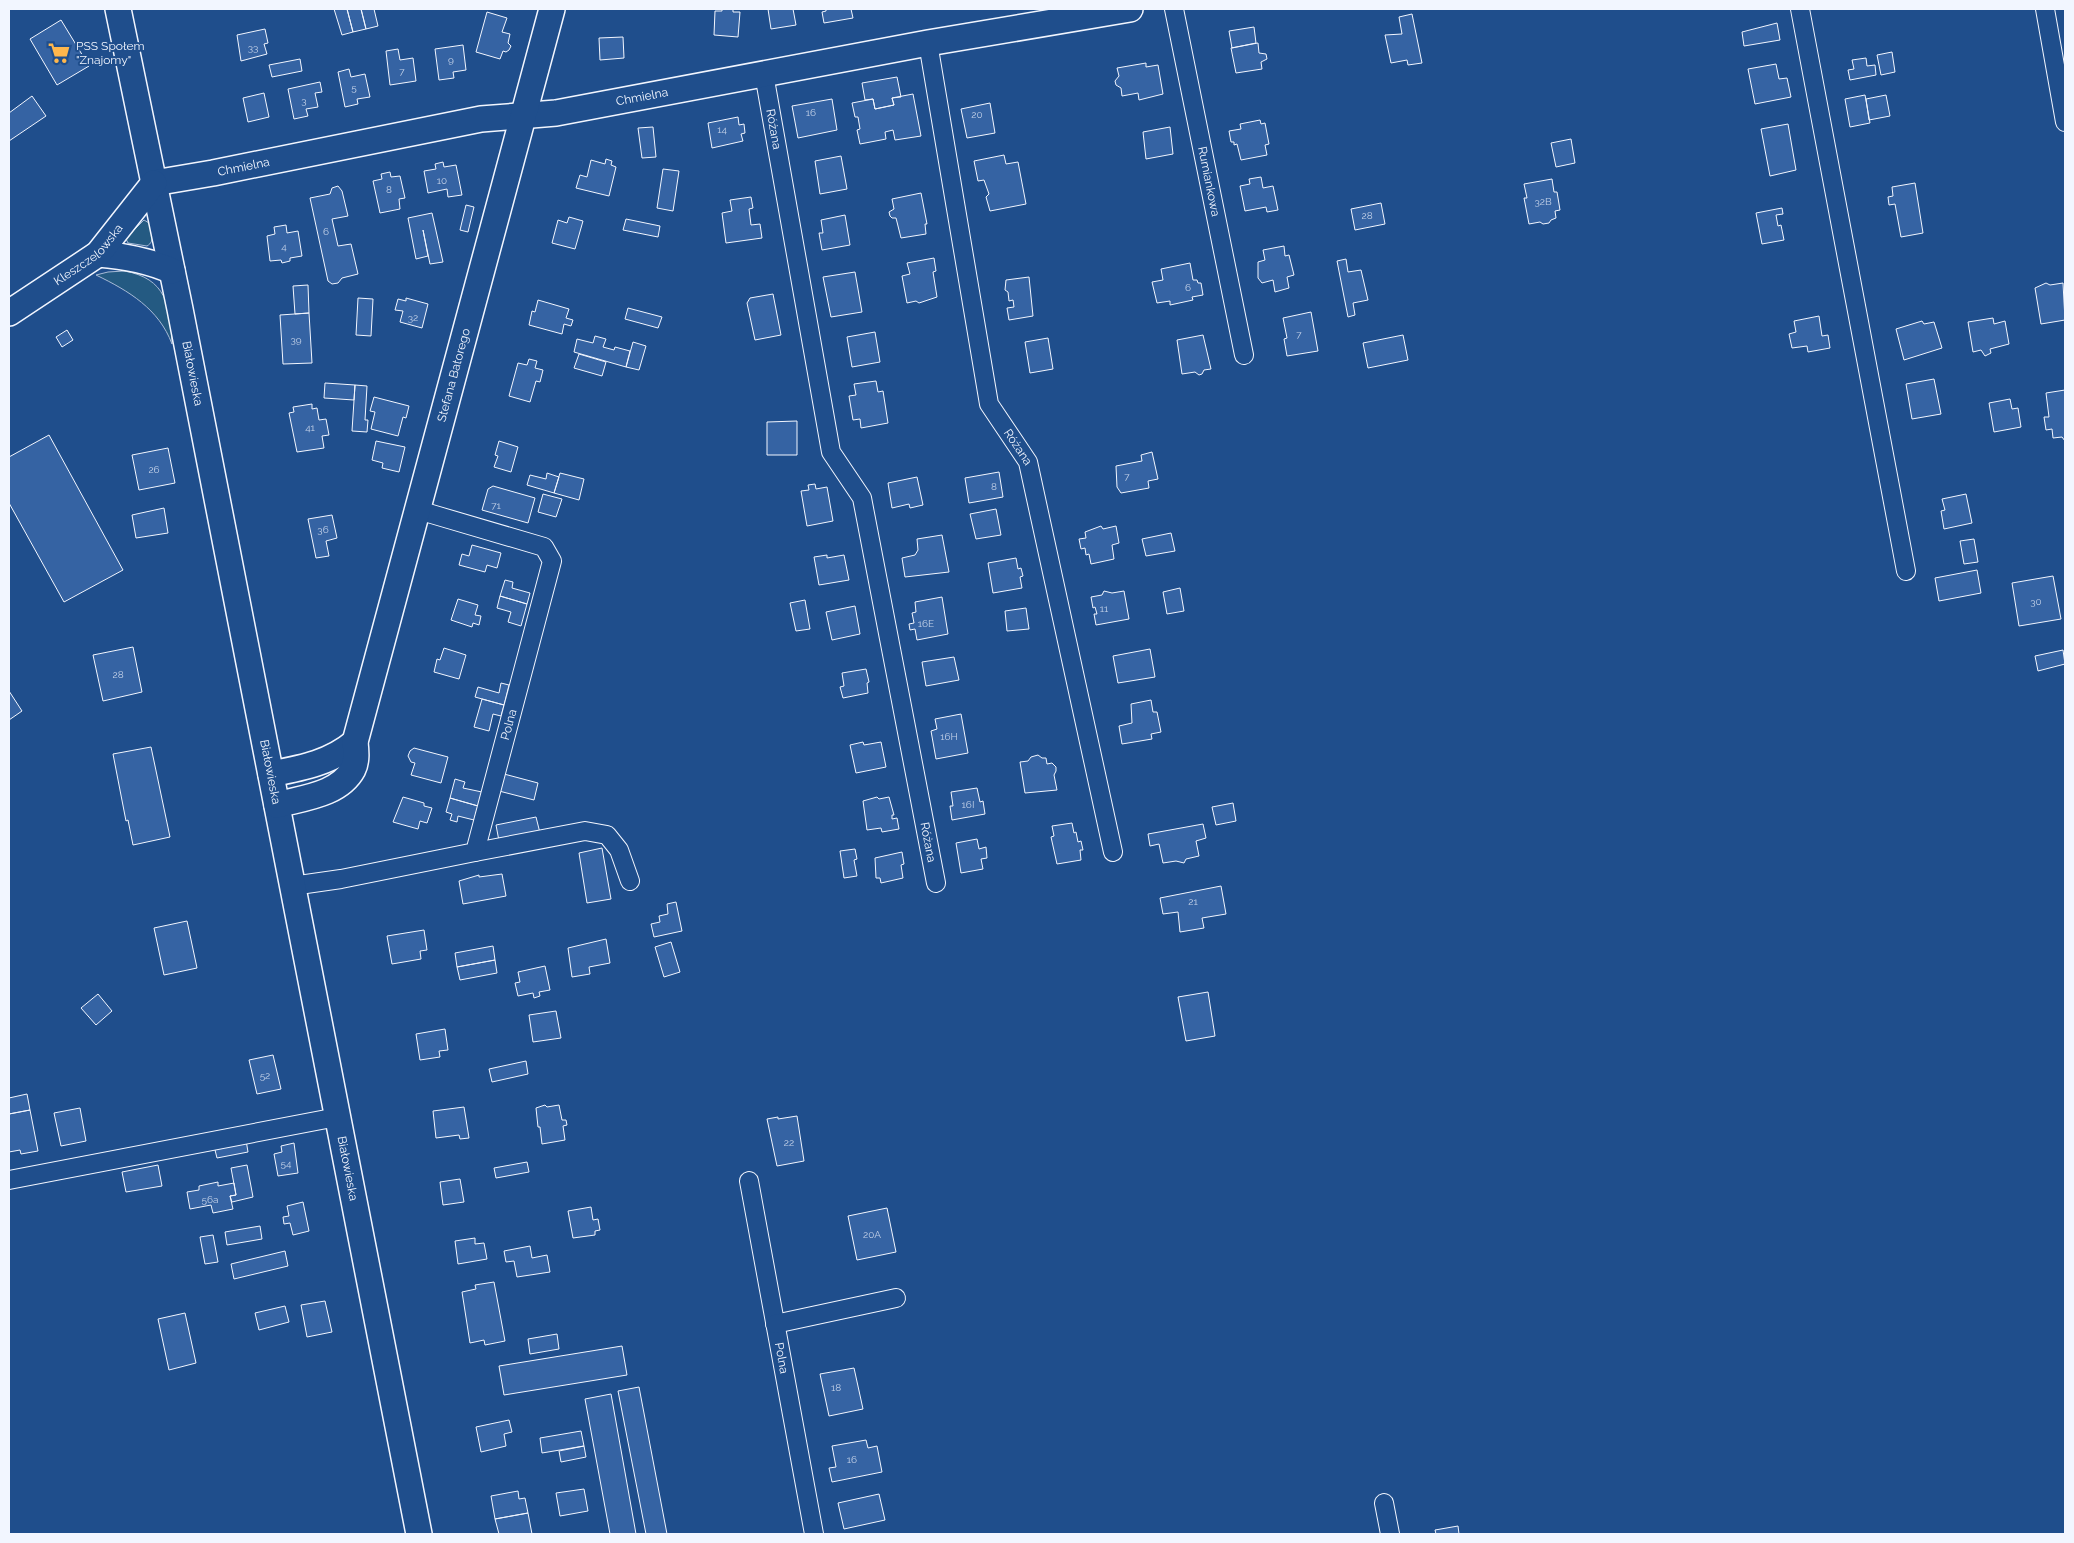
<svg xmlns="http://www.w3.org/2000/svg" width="2074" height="1543" font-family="Raleway,sans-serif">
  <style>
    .green { fill: #245a82; stroke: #a8bbd7 }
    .building { fill: #3563a3; stroke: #f2f6ff }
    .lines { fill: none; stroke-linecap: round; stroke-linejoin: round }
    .street-casing { stroke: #f2f6ff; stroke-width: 20 }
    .secondary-casing { stroke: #f2f6ff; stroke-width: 28 }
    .street { stroke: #1f4e8c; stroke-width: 18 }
    .secondary { stroke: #1f4e8c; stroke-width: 25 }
    .labels { text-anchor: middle; stroke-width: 4; stroke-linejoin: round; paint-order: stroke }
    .number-label { font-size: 10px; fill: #c3d1e8 }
    .poi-label { font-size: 12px; fill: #f2f6ff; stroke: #1f4e8c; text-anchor: start }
    .street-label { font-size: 12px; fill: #f2f6ff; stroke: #1f4e8c }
  </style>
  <rect width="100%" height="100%" fill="#1f4e8c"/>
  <path class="green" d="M144,220L149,223C151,231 156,241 147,246L128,243L126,239L128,236Z
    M124,271C166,278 171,306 172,344C159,309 129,291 96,275L108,272Z"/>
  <path class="building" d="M334,9H347L353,32L342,35Z
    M347,9H361L366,29L353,32Z
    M361,9H374L378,26L366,29Z
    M722,9H733V12H740L738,37L714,35L715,11H722Z
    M768,9H793L796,25L771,29Z
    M826,9H851L853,18L824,23L822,12L826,11Z
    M487,12L507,18L502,32L510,34L508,43L511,46L509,50L506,52L503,51L500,59L476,52Z
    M1412,14L1422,63L1408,65L1407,60L1391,63L1385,35L1402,34L1399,17Z
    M61,20L89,66L57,85L30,39Z
    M1777,23L1780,40L1744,46L1742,32Z
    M1254,27L1256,43L1232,48L1229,31Z
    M265,29L268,43L264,44L267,54L241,61L237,35Z
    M623,37L624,58L600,60L599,38Z
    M1258,43L1259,53L1266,54L1267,59L1261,62L1262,69L1236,73L1231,48Z
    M463,45L466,70L453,72L454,78L439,80L435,49Z
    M398,49L400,60L413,58L416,81L390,85L386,51Z
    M1892,52L1895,72L1881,75L1877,55Z
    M1866,58L1867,66L1875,65L1876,75L1850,80L1848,70L1854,69L1852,60Z
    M300,59L302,71L272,77L269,65Z
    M1146,63V67L1158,65L1163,94L1139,100L1138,93L1122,96L1121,88L1116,85L1115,81L1119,76L1117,68Z
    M1776,64L1779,79L1787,78L1791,97L1755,104L1748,69Z
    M349,69L351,77L365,74L370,97L357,99L358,104L345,107L338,72Z
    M897,77L901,97L892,98L894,105L875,109L873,99L865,100L862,83Z
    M320,82L322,92L315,93L318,107L306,109L308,116L294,119L288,89Z
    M264,93L269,117L248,122L243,98Z
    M913,94L921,136L895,140L893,130L885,132L886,139L860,144L857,130L860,129L858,117H855L852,103L873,99L875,109L894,105L892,98Z
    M1865,95L1870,123L1850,127L1845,99Z
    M1886,95L1890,116L1869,120L1866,99Z
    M32,96L46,116L9,141V113Z
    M832,99L837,130L798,138L792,106Z
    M990,103L995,133L967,138L961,109Z
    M738,117L739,125L744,124L745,133L741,134L743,141L712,148L708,123Z
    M1260,120L1261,124L1265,123L1269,144L1265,145L1267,155L1241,160L1237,144L1234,145V142H1231L1229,131L1241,129L1240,124Z
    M1788,124L1796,170L1770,176L1761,129Z
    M653,127L656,157L642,158L638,128Z
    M1170,127L1173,154L1146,159L1143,132Z
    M1571,139L1575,163L1556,167L1551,143Z
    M1004,155L1006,164L1018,162L1026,204L990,211L986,197L989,194L984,180L978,181L974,161Z
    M841,156L847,189L820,194L815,161Z
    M606,159L612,161L611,165L616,167L609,196L576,188L580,175L587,177L591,160L605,164Z
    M443,162L444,167L456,165L462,195L448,197L447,189L428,193L424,171L436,169L435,164Z
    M663,169L679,171L673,211L657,208Z
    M390,172L391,177L400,176L405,198L399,199L400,209L380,213L373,181L382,179L381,174Z
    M1261,177L1263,188L1273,186L1278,210L1267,212L1266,207L1245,211L1240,186L1250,184L1249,179Z
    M1552,179L1554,192H1557L1560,210L1555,211L1556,218L1551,220L1549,223L1543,224L1540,222L1529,224L1524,198H1527L1524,184Z
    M1915,183L1923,233L1901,237L1895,204L1889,205L1888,197L1893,196L1892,187Z
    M338,186L342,191L348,216L332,219L338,246L351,244L358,274L342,278L338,283L332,284L328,281L310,198L330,194L332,188Z
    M921,193L927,224H925L926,234L901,238L896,218H892L890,216L889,212L894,209L892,199Z
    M751,197L753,208L749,209L751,225L760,224L762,238L726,243L722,213L732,211L730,200Z
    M1381,203L1385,224L1355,230L1351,209Z
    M466,205L474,207L468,232L460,230Z
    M1782,208L1783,214L1776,215L1778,226L1781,225L1784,240L1762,244L1756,213Z
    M432,213L443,262L430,264L423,230L428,256L416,259L408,218Z
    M845,215L850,245L822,250L819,233H823L821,220Z
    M569,217L583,221L575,249L552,243L558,220L567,223Z
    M626,219L660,226L658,237L623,230Z
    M286,225L287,233L298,231L302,256L290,258V261L282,263L281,260L270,261L267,236L275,234L274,227Z
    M1284,246L1285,256L1289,255L1294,275L1287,277L1289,288L1275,292L1273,280L1262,283L1258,278V262L1265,260L1263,250Z
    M934,258L936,271L933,272L937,297L919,303L916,301L907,303L902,276L910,274L907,263Z
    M1346,259L1348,272L1361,270L1368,300L1353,303L1355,315L1348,317L1337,261Z
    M1190,263L1193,280H1197L1198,283H1201L1203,295L1192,297L1193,300L1170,305V301L1157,303L1152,282L1163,280L1161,269Z
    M855,272L862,312L831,317L823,277Z
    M1029,277L1033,316L1009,320L1007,308L1014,307L1013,300L1009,301L1008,292L1005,290L1006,280Z
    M2046,283L2050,285L2063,283L2065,320L2041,324L2035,288Z
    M308,285L309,313L295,314L293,286Z
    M773,294L781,335L755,340L747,303L750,298Z
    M358,298L373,299L371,336L356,335Z
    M406,298L428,304L422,328L400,322L403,311L395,310L398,299L406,301Z
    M538,300L569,309L566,318L573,320L571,326L564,324L562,334L529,325L532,311L535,312Z
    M628,308L662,317L658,328L625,319Z
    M1311,312L1318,351L1287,356L1284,339L1287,338L1283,318Z
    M309,313L312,363L283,364L280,315Z
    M1819,316L1822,336L1828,335L1830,348L1808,352L1807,346L1792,348L1789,334L1796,332L1794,321Z
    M1993,318L1994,324L2005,321L2009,344L1990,349L1991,353L1985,356L1981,350L1973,352L1968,322Z
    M1922,321L1924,324L1934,322L1942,348L1904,360L1896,329Z
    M67,330L73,340L62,347L56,337Z
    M875,332L880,362L852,367L847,337Z
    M1203,335L1211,369L1204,370L1202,374L1199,375L1195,372L1182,374L1177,340Z
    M1403,335L1408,360L1368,368L1363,343Z
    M595,336L606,339L603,347L614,350L615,347L630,351L626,367L574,352L577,339L593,343Z
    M1048,338L1053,369L1030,373L1025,342Z
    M633,342L646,346L639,370L626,367Z
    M579,354L606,362L602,376L574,368Z
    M529,359L537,361L535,368L543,370L540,382L536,381L530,402L509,396L518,363L527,365Z
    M1934,379L1941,414L1912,419L1906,384Z
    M876,381L878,392L883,391L888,423L861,428L860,419L853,420L849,396L856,395L854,384Z
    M325,383L355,385L354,400L324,398Z
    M355,385L367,386L365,420H368L367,432L352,431Z
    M2065,390V441L2062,437L2053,438L2052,429L2046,430L2044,417H2049L2046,393Z
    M374,397L409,406L406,418L403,417L398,436L371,429L375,412L370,411Z
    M2010,399L2012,409L2018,408L2021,427L1994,432L1989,403Z
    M312,404V409L317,408L319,420L326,419L329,435L322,436L324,448L297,452L289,413L294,412L293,407Z
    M797,421V455H767V422Z
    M49,435L123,570L64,602L9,503V457Z
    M376,441L405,447L399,472L382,468L383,463L372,460Z
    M499,441L518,447L511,472L494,467L498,456L495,455Z
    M168,448L175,483L139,490L132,455Z
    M1152,452L1158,479L1148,481L1149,488L1121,493L1117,487L1116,466L1142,461L1141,455Z
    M999,472L1003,497L969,503L965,478Z
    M547,473L559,477L554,493L527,485L530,475L546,479Z
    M560,473L584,479L579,500L554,493Z
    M917,477L923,505L910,508L909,504L892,508L888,483Z
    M815,484L816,489L827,487L833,521L807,526L801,491L809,490L808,485Z
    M493,486L535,498L528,523L482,510L488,489Z
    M543,494L562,499L556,517L538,512Z
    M1966,494L1972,523L1944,529L1941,511L1945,510L1942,499Z
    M164,508L168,533L136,538L132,515Z
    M996,509L1001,535L976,539L970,514Z
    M332,515L337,538L326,541L329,556L316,558L308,519Z
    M1101,526L1103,529L1116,526L1119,543L1112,545L1114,559L1091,564L1089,554L1086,555L1085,548L1081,549L1079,539L1086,538L1085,532Z
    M1171,533L1175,551L1146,556L1142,539Z
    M942,535L949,572L905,577L902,558L915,555L918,550L917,539Z
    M1974,539L1978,562L1964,564L1960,541Z
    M472,545L501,553L497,568L487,565L485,572L459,565L462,554L469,556Z
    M827,555V558L844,555L849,580L819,585L814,557Z
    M1016,558L1018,569L1021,568L1023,576L1020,577L1022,588L993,593L988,563Z
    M1977,570L1981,593L1939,601L1935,578Z
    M2053,576L2061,619L2019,626L2012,583Z
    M505,580L513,582L512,588L530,593L527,604L500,596Z
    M1180,588L1184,611L1167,614L1163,592Z
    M1104,591L1112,593L1124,591L1129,619L1096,625L1094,614H1097L1095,607L1093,608L1091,597L1102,595Z
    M500,596L527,604L521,626L508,622L511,612L497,608Z
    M942,597L948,634L917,640L915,629L910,630L909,624L914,623L912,613L916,612L915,602Z
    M458,599L478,605L475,615L481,616L479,625L473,623L472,627L451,620Z
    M805,600L810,629L796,631L790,603Z
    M855,606L860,634L832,640L826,612Z
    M1026,608L1029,629L1007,631L1005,611Z
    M133,647L142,692L103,701L93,655Z
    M444,648L466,655L459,679L434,672L437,659L440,660Z
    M1150,649L1155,677L1118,683L1113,656Z
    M2063,650L2065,664L2038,671L2035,656Z
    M954,657L959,680L926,686L922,662Z
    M866,669L869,682L867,683L868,693L843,698L840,687L844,686L842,673Z
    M501,683L509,685L504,705L475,697L478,687L499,693Z
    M9,691L22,711L9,720Z
    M482,699L504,705L501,716L493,714L489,731L474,727Z
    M1151,700L1153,712H1157L1161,732L1151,734L1152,739L1122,744L1119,726L1132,723L1131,704Z
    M961,714L968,753L936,759L931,731L937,729L935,719Z
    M863,742L864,745L881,742L886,767L856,773L850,745Z
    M151,747L170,837L133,845L128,820L126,821L113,754Z
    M414,748L448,757L441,783L411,775L415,763L411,762L408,756L410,751Z
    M1038,755L1042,758H1046L1047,764L1052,763L1056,767V771L1054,775L1057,790L1025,793L1020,762L1028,761L1031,757Z
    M504,774L538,783L534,800L499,791Z
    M455,779L465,782L463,788L482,792L478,806L450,798Z
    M977,788L980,802L983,801L985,814L952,820L950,806H953L951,792Z
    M403,797L424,803V806L432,808L427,823L420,821L418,829L393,822Z
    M877,797L879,799L889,797L894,815H892V819L897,818L899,829L882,832L881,828L867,830L863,801Z
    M450,798L478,806L474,820L458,816L457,822L450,820L452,814L446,812Z
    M1233,803L1236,821L1216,825L1212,807Z
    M536,817L540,833L499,841L496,825Z
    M1072,823L1074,833L1076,832L1078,842L1081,841L1083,850H1080L1081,860L1057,864L1051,837L1054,836L1052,826Z
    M1203,824L1206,838L1196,841L1199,856L1186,859L1184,863L1176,861L1163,863L1159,844L1150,846L1148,834Z
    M977,839L979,849L986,847L987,858L981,859L983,869L961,873L956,843Z
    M602,848L611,899L587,903L579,853Z
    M855,849L857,859L854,860L857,876L844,878L840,851Z
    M902,852L904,864L901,865L903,878L881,883L880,878H876L875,858Z
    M502,874L506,896L463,904L459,881L479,875V877Z
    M1221,886L1226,914L1202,918L1204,928L1180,932L1178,912L1163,914L1160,898Z
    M676,902L682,931L654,937L651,924L660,922L659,916L668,914L667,904Z
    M187,921L197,968L164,975L154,928Z
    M424,930L427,950L420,951L421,959L392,964L387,936Z
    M606,939L610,963L589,967L590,974L572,977L568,948Z
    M671,942L680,972L664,977L655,947Z
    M493,946L495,960L457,967L455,953Z
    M495,960L497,973L460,980L457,967Z
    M545,966L550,990L539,992L540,996L534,998L533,993L518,996L515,983L520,982L518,972Z
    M1208,992L1215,1036L1186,1041L1178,997Z
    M98,994L112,1011L96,1025L81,1008Z
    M556,1011L561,1038L533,1042L529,1015Z
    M445,1029L448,1050L439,1051L440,1057L420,1060L416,1034Z
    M273,1055L281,1089L257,1094L249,1060Z
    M526,1061L528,1074L492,1082L489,1069Z
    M27,1094L30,1110L9,1114V1098Z
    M545,1105L547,1107L559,1105L562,1120H566L567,1125L563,1126L565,1140L542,1144L540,1127H538L536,1108Z
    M464,1107L469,1138L460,1139L459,1135L436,1138L433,1111Z
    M80,1108L86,1141L61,1146L54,1113Z
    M30,1110L38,1151L21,1154L20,1150L9,1152V1114Z
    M797,1116L804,1161L777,1166L767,1119L778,1117V1119Z
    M246,1140L248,1152L217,1158L214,1146Z
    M294,1143L298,1173L278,1176L274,1154L282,1152L281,1146Z
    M527,1162L529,1172L496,1178L494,1168Z
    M158,1165L162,1186L126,1192L122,1172Z
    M247,1165L253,1197L232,1202L230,1196L236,1195L231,1168Z
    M460,1179L464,1202L443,1205L440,1182Z
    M218,1182V1186L234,1183L236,1195L230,1196L233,1209L213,1213L211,1205L190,1209L187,1192L199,1190V1186Z
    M303,1202L309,1231L293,1235L290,1223L284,1224L283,1217L289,1216L287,1206Z
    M591,1207L593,1220L598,1219L600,1230L595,1231V1235L573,1238L568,1211Z
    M887,1208L896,1252L857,1260L848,1216Z
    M260,1226L262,1239L227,1245L225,1232Z
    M213,1235L218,1262L205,1264L200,1237Z
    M475,1238V1244L484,1243L487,1259L458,1264L455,1241Z
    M530,1246L532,1258L547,1255L550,1272L517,1277L514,1261L506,1262L504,1251Z
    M285,1251L288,1266L234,1279L231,1264Z
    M494,1282L505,1341L485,1345L484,1340L470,1343L462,1292L476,1289L475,1285Z
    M325,1301L332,1332L307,1337L301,1305Z
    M285,1306L289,1322L259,1330L255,1313Z
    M185,1313L196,1363L169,1370L158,1319Z
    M557,1334L559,1349L530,1354L528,1339Z
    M622,1346L627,1375L504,1395L499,1366Z
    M854,1368L863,1409L829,1416L820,1374Z
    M639,1387L667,1534H646L618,1391Z
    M611,1394L636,1534H610L585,1399Z
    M509,1420L512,1432L504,1434L506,1446L481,1452L476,1427Z
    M581,1431L584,1446L542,1453L540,1438Z
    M866,1440L868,1448L877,1446L882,1472L832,1482L829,1468L836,1467L832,1446Z
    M584,1446L586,1457L561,1462L559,1451Z
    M584,1489L588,1511L560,1516L556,1493Z
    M518,1491L519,1499L525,1498L528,1513L495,1519L491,1496Z
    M879,1494L885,1520L844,1529L838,1503Z
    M528,1513L532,1534H499L495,1519Z
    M1458,1526L1459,1534H1436L1435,1530Z"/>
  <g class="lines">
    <g class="street-casing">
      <g id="street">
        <path id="s1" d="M1174,9L1244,355"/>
        <path d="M1800,9L1906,571"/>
        <path d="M2045,9L2065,122"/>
        <path id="s2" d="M928,43L989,404L1028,462L1113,852"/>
        <path id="s3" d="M764,74L831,452L862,498L936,883"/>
        <path d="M475,852L585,831L607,835L619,850L630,881"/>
        <path id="s4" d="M292,886L341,879L475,852L552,561L544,547L418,510"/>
        <path d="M9,1180L337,1117"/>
        <path id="s5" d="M749,1181L814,1534"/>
        <path d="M775,1324L896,1298"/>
        <path d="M1384,1503L1390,1534"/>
      </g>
    </g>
    <g class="secondary-casing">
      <g id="secondary">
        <path id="s6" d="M118,9L180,309L419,1534"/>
        <path id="s7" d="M154,183L213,173L481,119L556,113L928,43L1130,9"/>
        <path d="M98,254C124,256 148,260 172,271"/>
        <path id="s8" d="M9,313L98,254L154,183"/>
        <path d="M271,774C302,768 330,763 355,742"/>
        <path id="s9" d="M277,805C302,798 339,795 353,769C357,761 356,751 355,742L552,9"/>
      </g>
    </g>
    <use href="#street" class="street"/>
    <use href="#secondary" class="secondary"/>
  </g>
  <defs>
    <g id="supermarket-bare" transform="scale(1.725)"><path d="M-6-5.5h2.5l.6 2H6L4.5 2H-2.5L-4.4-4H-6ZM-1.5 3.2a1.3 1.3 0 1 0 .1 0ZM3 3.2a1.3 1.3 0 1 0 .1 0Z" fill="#ffb74d" stroke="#1f4e8c" stroke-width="2.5" paint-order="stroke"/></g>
  </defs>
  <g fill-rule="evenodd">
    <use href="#supermarket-bare" x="59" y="53"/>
  </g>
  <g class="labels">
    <g class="number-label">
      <text x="253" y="51">33</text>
      <text x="451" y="63">9</text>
      <text x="402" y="75">7</text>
      <text x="354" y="91">5</text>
      <text x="304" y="104">3</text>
      <text x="811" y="116">16</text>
      <text x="977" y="118">20</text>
      <text x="722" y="133">14</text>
      <text x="442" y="184">10</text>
      <text x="389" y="193">8</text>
      <text x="1543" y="205">32B</text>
      <text x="1367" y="219">28</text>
      <text x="326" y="235">6</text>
      <text x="284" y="250">4</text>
      <text x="1188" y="291">6</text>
      <text x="413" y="321">32</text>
      <text x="1299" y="338">7</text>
      <text x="296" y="343">39</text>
      <text x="310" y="431">41</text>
      <text x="154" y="473">26</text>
      <text x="1127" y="480">7</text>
      <text x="994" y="490">8</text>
      <text x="496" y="509">71</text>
      <text x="323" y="533">36</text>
      <text x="2036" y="605">30</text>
      <text x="1104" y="612">11</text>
      <text x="926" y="627">16E</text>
      <text x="118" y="678">28</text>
      <text x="949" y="740">16H</text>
      <text x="968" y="808">16I</text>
      <text x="1193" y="905">21</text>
      <text x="265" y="1079">52</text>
      <text x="789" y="1146">22</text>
      <text x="286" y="1167">54</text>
      <text x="210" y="1203">56a</text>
      <text x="872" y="1238">20A</text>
      <text x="836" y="1391">18</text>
      <text x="852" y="1463">16</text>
    </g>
    <g class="poi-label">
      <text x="76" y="50">PSS Społem<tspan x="76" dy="14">"Znajomy"</tspan></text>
    </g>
    <g class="street-label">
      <text dy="4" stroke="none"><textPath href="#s7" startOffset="496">Chmielna</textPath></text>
      <text dy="4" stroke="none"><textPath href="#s3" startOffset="56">Różana</textPath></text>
      <text dy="4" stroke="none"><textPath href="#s7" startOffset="91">Chmielna</textPath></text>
      <text dy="4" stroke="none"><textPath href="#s1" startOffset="176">Rumiankowa</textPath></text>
      <text dy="4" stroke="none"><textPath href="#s8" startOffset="99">Kleszczelowska</textPath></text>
      <text dy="4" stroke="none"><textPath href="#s6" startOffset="372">Białowieska</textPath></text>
      <text dy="4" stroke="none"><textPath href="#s9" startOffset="494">Stefana Batorego</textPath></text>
      <text dy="4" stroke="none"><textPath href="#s2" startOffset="418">Różana</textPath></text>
      <text dy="4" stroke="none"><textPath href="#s4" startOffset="318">Polna</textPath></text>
      <text dy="4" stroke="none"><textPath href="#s6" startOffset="778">Białowieska</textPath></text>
      <text dy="4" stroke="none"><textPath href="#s3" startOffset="790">Różana</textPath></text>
      <text dy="4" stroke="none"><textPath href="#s6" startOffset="1182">Białowieska</textPath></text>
      <text dy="4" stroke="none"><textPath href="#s5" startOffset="180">Polna</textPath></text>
    </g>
  </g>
  <rect width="2074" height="1543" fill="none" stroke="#f2f6ff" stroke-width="20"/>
</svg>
